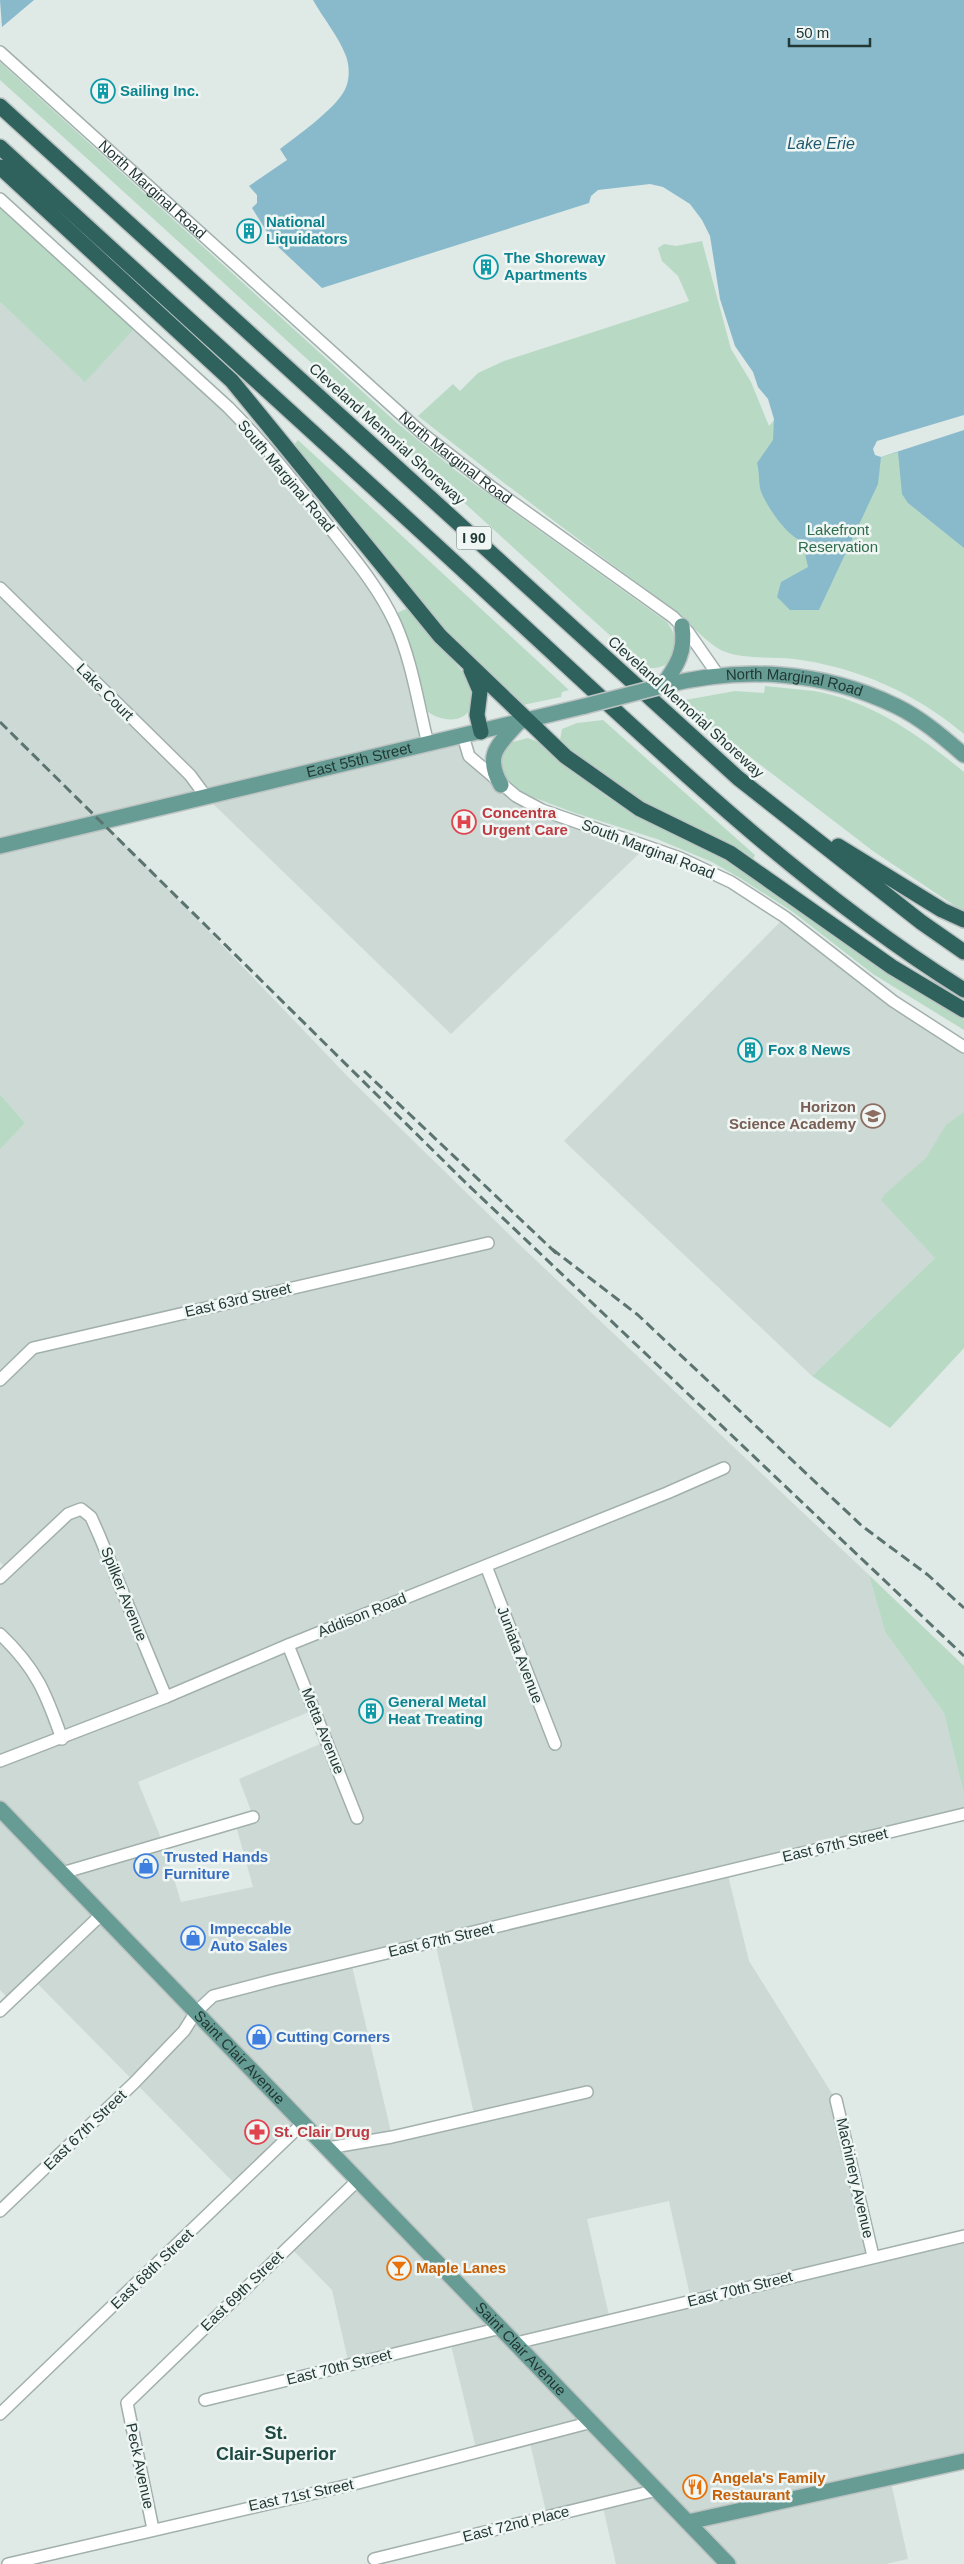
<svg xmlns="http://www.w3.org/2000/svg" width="964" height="2564" font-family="Arial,sans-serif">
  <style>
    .built { fill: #cdd9d5; fill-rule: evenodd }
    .green { fill: #b8dac5 }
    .water { fill: #89bacc }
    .pier { fill: #dfe9e6 }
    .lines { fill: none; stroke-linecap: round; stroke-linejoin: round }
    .minor-casing { stroke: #a2b0ad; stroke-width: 14 }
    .major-casing { stroke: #bcc3c2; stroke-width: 18 }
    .highway-casing { stroke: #bcc3c2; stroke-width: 18 }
    .minor { stroke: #fff; stroke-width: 11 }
    .major { stroke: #669c94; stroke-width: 15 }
    .highway { stroke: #2f625d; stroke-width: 15 }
    .rail { stroke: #5b7470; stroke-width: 3; stroke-dasharray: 10 5; stroke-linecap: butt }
    .major-bridge-casing { stroke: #bcc3c2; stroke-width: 18; stroke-linecap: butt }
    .major-bridge { stroke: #669c94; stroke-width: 15 }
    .labels { text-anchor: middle; stroke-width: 5; stroke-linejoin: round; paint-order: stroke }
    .shield { fill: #eff6f3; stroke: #5f716d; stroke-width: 1 }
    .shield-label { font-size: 14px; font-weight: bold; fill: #213834 }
    .culture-label { font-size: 15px; font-weight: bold; fill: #0d838f; stroke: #eff6f3; text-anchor: start }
    .street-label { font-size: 15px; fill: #213834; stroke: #eff6f3 }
    .park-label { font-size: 15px; fill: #2e6c4d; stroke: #eff6f3 }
    .health-label { font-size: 15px; font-weight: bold; fill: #be3a42; stroke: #eff6f3; text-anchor: start }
    .education-label { font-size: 15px; font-weight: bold; fill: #785e54; stroke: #eff6f3; text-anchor: end }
    .shop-label { font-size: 15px; font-weight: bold; fill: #366cbe; stroke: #eff6f3; text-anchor: start }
    .food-label { font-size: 15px; font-weight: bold; fill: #c56008; stroke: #eff6f3; text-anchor: start }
    .water-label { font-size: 16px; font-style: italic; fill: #1f5970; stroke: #eff6f3 }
    .quarter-label { font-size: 18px; font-weight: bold; fill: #1e4943; stroke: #eff6f3 }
  </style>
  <rect width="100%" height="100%" fill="#dfe9e6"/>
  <path class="built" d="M0,302L85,381L138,325L228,407L387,608L428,744L463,736L469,756L516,796L647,846L451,1034L207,798L104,822L351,1080L523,1248L869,1575L885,1632L944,1713L964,1794V1814L727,1871L749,1961L836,2100L873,2256L964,2236V2461L890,2478L908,2559L886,2564H616L602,2503L547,2516L529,2439L477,2452L450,2341L349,2365L332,2290L289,2246L358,2180L303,2123L237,2186L34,1980L11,2001L0,1990V1578L8,1571L0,1562V1145L25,1123L0,1094ZM314,1710L327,1741L239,1779L253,1816L235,1822L253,1887L181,1902L163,1843L138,1782ZM435,1942L475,2118L392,2136L351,1962ZM669,2201L691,2300L610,2320L587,2219Z
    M785,917L964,1047V1135L935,1258L812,1376L564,1141Z"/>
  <path class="green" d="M0,62L397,423L455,470L667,622C683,643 678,671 646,668C430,473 217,275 0,80Z
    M0,199L138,325L85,382L0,302Z
    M702,241L731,349L751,382L769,426L862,317L964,286V734C915,693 857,667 794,659C771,656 745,660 723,651C710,646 682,616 668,605C583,544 501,481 418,416L453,384L460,391L478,373L504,361L689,301L678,276L662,261L658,248L664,244L676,246Z
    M298,440L569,690L562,692L561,697L523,705C483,679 452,640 421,603C377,551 336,498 294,445Z
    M408,608L474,685C473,691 474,699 472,705C465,725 441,721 428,712L407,636L397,613Z
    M765,686C781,688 798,689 814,691C872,701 920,736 964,772V912L873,851L685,707V700L735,691L764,693Z
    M603,720L755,855L752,861C685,826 615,794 560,740L562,729L577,723Z
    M528,738L541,743L607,797L701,846L773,889L902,982L964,1020V1030L873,974L793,912L740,878L712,862L657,839L575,813L527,795L510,784L502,772L498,761L505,744Z
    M0,1094L25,1123L0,1149Z
    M964,1112V1348L890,1428L812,1376L935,1258L881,1200L885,1194L926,1158L946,1125Z
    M869,1575L964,1666V1794L944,1713L885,1632Z"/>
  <path class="water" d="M0,0H34L2,27Z
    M313,0H964V548L908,503L902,494L898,452L881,457L878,484L819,610H790L777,597L781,582L808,567L802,541C788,537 768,508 762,494C758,486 760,473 757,463L773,440L774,419L768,399L758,387L753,372L735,346L720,299L710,236L702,220L690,204L663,187L650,184L598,190L591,196L589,203L322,288L274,243L252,208L257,203V195L249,186L287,160L280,149C296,137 333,110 343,93C350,83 350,67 346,56C339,37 323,18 313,0Z"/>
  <path class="pier" d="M964,415V430L881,457L875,455L873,449L877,441Z"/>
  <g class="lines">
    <g class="minor-casing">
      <g id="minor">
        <path id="s1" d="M0,52L423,434L494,489L673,617L688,632L718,675"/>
        <path d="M0,199L228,407C264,443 295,483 326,523C351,555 378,586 395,623C412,661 418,704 428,744"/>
        <path d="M0,588L190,775L207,798"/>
        <path d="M463,736L469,756L516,796L542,810L680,858L731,882L785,917L893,1001L964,1047"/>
        <path d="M0,1380L33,1348L488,1243"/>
        <path d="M486,1566L555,1744"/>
        <path d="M0,1578L68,1514L81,1509L91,1517L99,1535L166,1697"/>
        <path d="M0,1634C36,1668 46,1693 62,1739"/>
        <path d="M288,1645L357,1818"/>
        <path d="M0,1761L166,1697L288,1645L667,1493L724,1468"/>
        <path d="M62,1873L253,1817"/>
        <path d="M0,2011L102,1914"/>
        <path d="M836,2100L873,2256"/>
        <path d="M328,2148L392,2137L587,2092"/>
        <path d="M0,2211L134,2083L184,2031L196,2012L213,1996L274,1980L964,1814"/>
        <path d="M516,2343L964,2236"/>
        <path d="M205,2400L501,2328"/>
        <path d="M0,2414L303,2123"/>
        <path d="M153,2529L127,2403L358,2180"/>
        <path d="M374,2559L657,2490"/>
        <path d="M8,2564L358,2483L592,2422"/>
      </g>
    </g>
    <g class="major-casing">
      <g id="major">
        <path id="s2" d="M662,686C741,666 822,670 896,706C921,718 943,737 964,755"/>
        <path d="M662,686C677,666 686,651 682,626"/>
        <path d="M501,785C484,755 498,745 518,723"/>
        <path id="s3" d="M0,846L585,706"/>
        <path id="s4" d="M0,1809L728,2564"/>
        <path d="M688,2522L964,2461"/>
      </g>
    </g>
    <g class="highway-casing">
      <path id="highway" d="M0,106L738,778L921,922L964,952
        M0,147C168,301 337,453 504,608C650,742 795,884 964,990
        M0,167L232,381L440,636L565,756L640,809L730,853L892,967L964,1010
        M471,670L480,691L477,715L481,732
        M838,846L942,910L964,920"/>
    </g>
    <use href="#minor" class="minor"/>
    <use href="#major" class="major"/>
    <use href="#highway" class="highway"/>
    <path class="rail" d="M0,722L467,1184L964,1656
      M364,1071L557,1254
      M552,1249L638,1315L862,1526L928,1575L964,1608"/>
    <g class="major-bridge-casing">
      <path id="major-bridge" d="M585,706L662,686"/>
    </g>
    <use href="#major-bridge" class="major-bridge"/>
  </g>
  <defs>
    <g id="building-ring" transform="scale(1.25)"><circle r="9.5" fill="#eff6f3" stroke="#0f9aa8" stroke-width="1.5"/><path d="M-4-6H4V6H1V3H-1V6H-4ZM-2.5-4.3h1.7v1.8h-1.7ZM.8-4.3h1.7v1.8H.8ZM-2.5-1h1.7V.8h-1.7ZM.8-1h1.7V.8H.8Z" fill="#0f9aa8"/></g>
    <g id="hospital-ring" transform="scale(1.25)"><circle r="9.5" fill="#eff6f3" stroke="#e0444e" stroke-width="1.5"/><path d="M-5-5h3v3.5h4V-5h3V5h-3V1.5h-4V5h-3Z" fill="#e0444e"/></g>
    <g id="school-ring" transform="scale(1.25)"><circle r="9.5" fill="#eff6f3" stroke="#8d6e63" stroke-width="1.5"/><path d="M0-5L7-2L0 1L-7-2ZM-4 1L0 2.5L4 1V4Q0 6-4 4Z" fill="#8d6e63"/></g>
    <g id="shop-ring" transform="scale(1.25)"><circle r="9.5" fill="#eff6f3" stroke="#3f7fe0" stroke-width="1.5"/><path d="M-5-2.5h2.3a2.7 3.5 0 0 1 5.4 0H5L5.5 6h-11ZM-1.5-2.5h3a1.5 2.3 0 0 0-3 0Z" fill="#3f7fe0"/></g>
    <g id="pharmacy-ring" transform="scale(1.25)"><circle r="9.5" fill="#eff6f3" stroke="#e0444e" stroke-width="1.5"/><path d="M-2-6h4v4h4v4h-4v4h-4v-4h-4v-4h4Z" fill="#e0444e"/></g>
    <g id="bar-ring" transform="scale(1.25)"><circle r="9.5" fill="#eff6f3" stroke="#e8710a" stroke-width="1.5"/><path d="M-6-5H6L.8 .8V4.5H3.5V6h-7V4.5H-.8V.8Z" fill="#e8710a"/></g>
    <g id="restaurant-ring" transform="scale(1.25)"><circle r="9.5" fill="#eff6f3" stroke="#e8710a" stroke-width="1.5"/><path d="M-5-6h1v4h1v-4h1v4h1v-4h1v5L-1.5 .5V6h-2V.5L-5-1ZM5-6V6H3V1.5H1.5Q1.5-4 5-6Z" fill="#e8710a"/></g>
  </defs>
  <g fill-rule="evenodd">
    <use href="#building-ring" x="103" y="91"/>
    <use href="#building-ring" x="249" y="231"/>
    <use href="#building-ring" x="486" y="267"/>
    <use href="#hospital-ring" x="464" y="822"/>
    <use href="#building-ring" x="750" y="1050"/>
    <use href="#school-ring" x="873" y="1116"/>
    <use href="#building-ring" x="371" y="1711"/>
    <use href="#shop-ring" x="146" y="1866"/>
    <use href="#shop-ring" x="193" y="1938"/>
    <use href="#shop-ring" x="259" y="2037"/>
    <use href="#pharmacy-ring" x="257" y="2132"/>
    <use href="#bar-ring" x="399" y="2268"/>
    <use href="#restaurant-ring" x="695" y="2487"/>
  </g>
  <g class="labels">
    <rect class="shield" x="456.5" y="526.5" width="35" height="23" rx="4"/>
    <g class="shield-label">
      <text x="474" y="543">I 90</text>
    </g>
    <g class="culture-label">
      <text x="120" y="96">Sailing Inc.</text>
      <text x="266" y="227">National<tspan x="266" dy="17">Liquidators</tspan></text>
      <text x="504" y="263">The Shoreway<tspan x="504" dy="17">Apartments</tspan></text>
      <text x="768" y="1055">Fox 8 News</text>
      <text x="388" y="1707">General Metal<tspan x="388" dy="17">Heat Treating</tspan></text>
    </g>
    <g class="street-label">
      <text dy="5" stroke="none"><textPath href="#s1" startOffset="205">North Marginal Road</textPath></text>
      <text transform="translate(387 434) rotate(42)" y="5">Cleveland Memorial Shoreway</text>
      <text dy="5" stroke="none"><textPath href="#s1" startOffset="610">North Marginal Road</textPath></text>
      <text transform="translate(286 476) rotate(50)" y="5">South Marginal Road</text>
      <text dy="5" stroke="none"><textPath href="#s2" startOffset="134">North Marginal Road</textPath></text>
      <text transform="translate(105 692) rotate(45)" y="5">Lake Court</text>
      <text transform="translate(686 707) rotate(42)" y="5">Cleveland Memorial Shoreway</text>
      <text dy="5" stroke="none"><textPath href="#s3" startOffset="369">East 55th Street</textPath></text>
      <text transform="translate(648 849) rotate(21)" y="5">South Marginal Road</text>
      <text transform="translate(238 1300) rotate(-13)" y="5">East 63rd Street</text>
      <text transform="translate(124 1594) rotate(68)" y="5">Spilker Avenue</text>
      <text transform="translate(362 1615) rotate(-22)" y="5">Addison Road</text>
      <text transform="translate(520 1655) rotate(69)" y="5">Juniata Avenue</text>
      <text transform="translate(323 1731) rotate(68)" y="5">Metta Avenue</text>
      <text transform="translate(835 1845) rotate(-13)" y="5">East 67th Street</text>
      <text transform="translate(441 1940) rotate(-13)" y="5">East 67th Street</text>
      <text dy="5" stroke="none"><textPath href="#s4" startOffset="345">Saint Clair Avenue</textPath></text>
      <text transform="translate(85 2130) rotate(-44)" y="5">East 67th Street</text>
      <text transform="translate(855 2178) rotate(77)" y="5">Machinery Avenue</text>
      <text transform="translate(152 2269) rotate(-44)" y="5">East 68th Street</text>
      <text transform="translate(740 2289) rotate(-14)" y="5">East 70th Street</text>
      <text transform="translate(242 2291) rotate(-44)" y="5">East 69th Street</text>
      <text dy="5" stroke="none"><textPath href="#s4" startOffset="750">Saint Clair Avenue</textPath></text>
      <text transform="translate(339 2367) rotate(-14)" y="5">East 70th Street</text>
      <text transform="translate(140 2466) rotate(78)" y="5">Peck Avenue</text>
      <text transform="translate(301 2495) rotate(-12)" y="5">East 71st Street</text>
      <text transform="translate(516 2524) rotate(-14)" y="5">East 72nd Place</text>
    </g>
    <g class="park-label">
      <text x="838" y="535">Lakefront<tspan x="838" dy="17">Reservation</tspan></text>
    </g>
    <g class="health-label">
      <text x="482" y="818">Concentra<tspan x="482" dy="17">Urgent Care</tspan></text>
      <text x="274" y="2137">St. Clair Drug</text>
    </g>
    <g class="education-label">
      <text x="856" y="1112">Horizon<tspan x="856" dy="17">Science Academy</tspan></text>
    </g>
    <g class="shop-label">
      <text x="164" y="1862">Trusted Hands<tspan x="164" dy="17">Furniture</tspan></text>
      <text x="210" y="1934">Impeccable<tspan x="210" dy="17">Auto Sales</tspan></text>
      <text x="276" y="2042">Cutting Corners</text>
    </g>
    <g class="food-label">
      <text x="416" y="2273">Maple Lanes</text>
      <text x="712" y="2483">Angela's Family<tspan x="712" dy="17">Restaurant</tspan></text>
    </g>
    <g class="water-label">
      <text x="821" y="149">Lake Erie</text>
    </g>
    <g class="quarter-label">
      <text x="276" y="2439">St.<tspan x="276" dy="21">Clair-Superior</tspan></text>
    </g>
  </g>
  <path d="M789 38v8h81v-8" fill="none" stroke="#213834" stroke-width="2.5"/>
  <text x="796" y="38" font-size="15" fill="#213834" stroke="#eff6f3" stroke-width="4" paint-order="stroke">50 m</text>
</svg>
